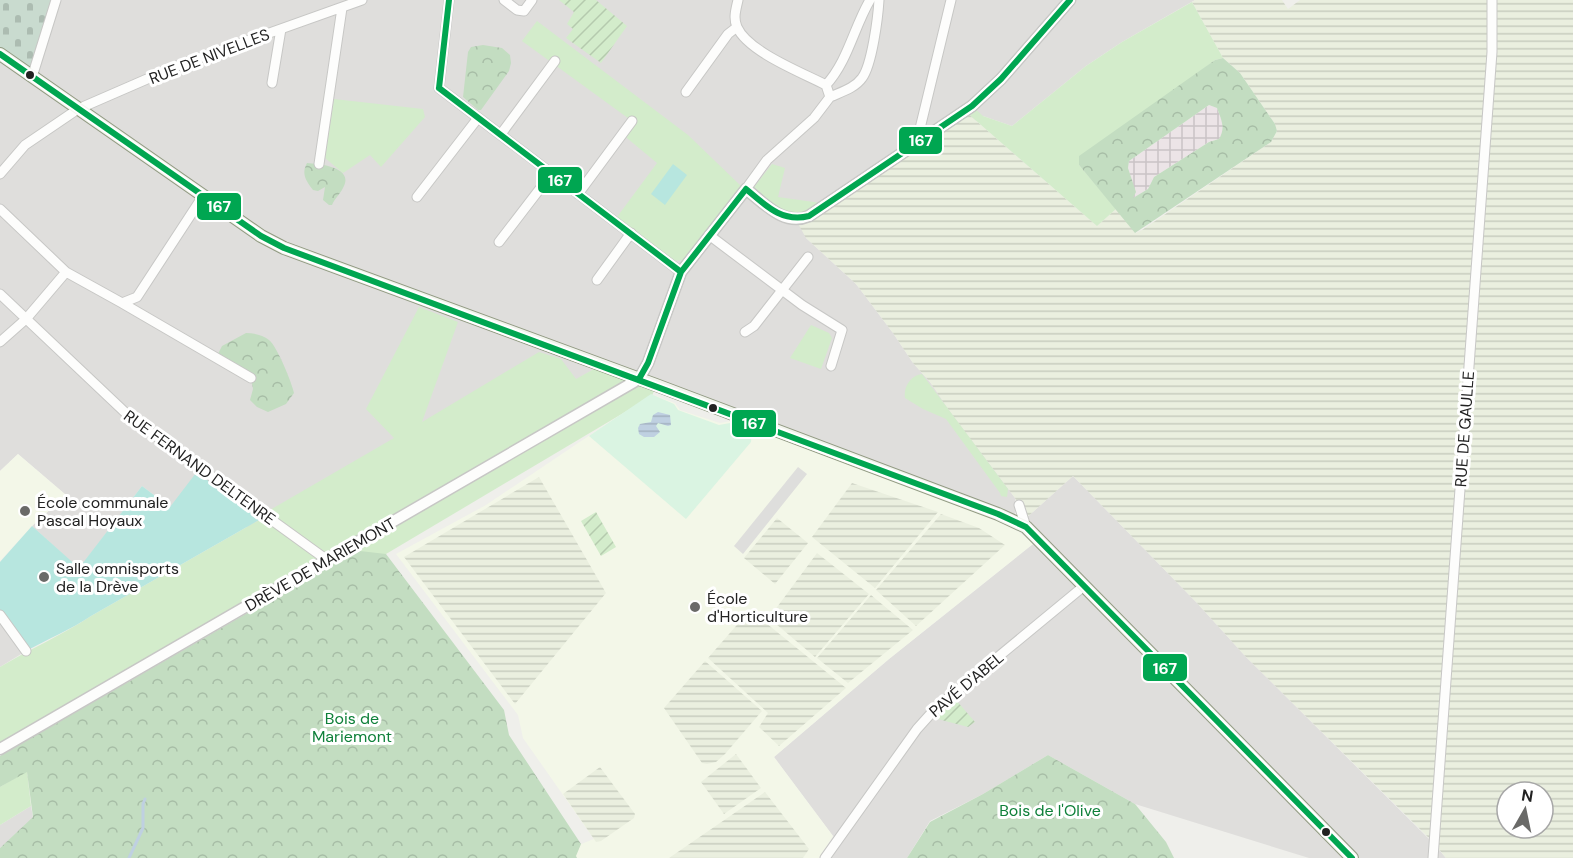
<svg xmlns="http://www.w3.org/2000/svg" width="1573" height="858" font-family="'DM Sans',sans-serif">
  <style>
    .residential { fill: #dfdedc }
    .industrial { fill: url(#industrial-grid) }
    .education { fill: #f3f7e8 }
    .religious { fill: #dededc }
    .farmland { fill: url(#farmland-rules); fill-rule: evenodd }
    .grass { fill: #d3eccb }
    .forest { fill: url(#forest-crowns); fill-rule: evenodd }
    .cemetery { fill: url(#cemetery-stones) }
    .park { fill: #daf4e2 }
    .garden { fill: url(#garden-furrows) }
    .pitch { fill: #b7e6df }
    .water { fill: url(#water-rules) }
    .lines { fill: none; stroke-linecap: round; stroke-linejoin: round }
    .stream { stroke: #bfd0e1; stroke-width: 3 }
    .minor-casing { stroke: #c7c7c5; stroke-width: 11 }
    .tertiary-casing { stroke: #c7c7c5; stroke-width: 13 }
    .secondary-casing { stroke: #919a82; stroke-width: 14 }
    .minor { stroke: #fdfdfc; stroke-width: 9 }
    .tertiary { stroke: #fdfdfc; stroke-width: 10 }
    .secondary { stroke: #f2f4ed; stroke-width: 12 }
    .bus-1-casing { stroke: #fff; stroke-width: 10 }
    .bus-1 { stroke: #00a651; stroke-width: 6 }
    .bus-dot { fill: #222; stroke: #fff; stroke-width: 2 }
    .poi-dot { fill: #6a6a68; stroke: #fff; stroke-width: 2 }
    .labels { text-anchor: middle; stroke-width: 6; stroke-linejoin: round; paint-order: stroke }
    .street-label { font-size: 16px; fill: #222; stroke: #fff }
    .poi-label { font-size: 16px; fill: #222; stroke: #fff; text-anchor: start }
    .park-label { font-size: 16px; fill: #0f803a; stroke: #fff }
    .line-badge { stroke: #fff; stroke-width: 2 }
    .badge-label { font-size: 16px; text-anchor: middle; font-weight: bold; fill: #fff }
  </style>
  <defs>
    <pattern id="industrial-grid" width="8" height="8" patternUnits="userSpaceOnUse" patternTransform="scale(1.5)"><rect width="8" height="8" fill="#ece4e7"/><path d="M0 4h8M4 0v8" fill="none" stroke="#cac3c6"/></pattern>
    <pattern id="farmland-rules" width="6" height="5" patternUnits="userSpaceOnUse" patternTransform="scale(1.5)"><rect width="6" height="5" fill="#eaefdf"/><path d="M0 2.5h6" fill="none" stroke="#c8cdbf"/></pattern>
    <pattern id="forest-crowns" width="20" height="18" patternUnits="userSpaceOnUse" patternTransform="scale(1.5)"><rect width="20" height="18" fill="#c3ddc1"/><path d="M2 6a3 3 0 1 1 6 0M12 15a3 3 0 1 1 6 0" fill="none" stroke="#a7bda6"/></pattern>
    <pattern id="cemetery-stones" width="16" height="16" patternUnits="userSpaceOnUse" patternTransform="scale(1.5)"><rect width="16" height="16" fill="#c9dbcf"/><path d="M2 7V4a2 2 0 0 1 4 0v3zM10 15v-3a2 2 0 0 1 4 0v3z" fill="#acbcb1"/></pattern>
    <pattern id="garden-furrows" width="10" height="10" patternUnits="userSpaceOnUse" patternTransform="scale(1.5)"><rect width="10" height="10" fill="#d3eccb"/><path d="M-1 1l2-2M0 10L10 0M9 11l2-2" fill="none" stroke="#b5caae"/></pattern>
    <pattern id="water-rules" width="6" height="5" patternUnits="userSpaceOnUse" patternTransform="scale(1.5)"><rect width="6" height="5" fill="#bfd0e1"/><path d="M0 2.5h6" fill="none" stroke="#a4b2c1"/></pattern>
  </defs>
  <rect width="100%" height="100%" fill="#efefeb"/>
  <path class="residential" d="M0,0H1195L1122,42L1086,66L1012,126L983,116L806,238L856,284L893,333L913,363L930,382L1015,498V521L601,365L303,542L170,507L142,486L79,569L32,526L66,495L18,454L0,471Z
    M1073,476L1197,603L1246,657L1433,843L1446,858H1352L1024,520Z
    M1033,544L1069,576L1347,858H1309L1135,804L1048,755L983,794L930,821L907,858H830L842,841L833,836L774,757L889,659Z
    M0,615L26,651L0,667Z
    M31,806L33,818L0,848V825Z"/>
  <path class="industrial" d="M1209,105L1217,108L1222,121L1223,133L1219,139L1209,142L1154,177L1148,189L1132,199L1135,192L1128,168L1129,161Z"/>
  <path class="education" d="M651,394L675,403L680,410L720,423L731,421L986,516L1019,532L1033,544L889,659L774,757L833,836L819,858H577L575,856L581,844L594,839L523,738L518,715L396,554L486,505Z
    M18,454L66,495L32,526L0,561V471Z"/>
  <path class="religious" d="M798,467L807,474L743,554L734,546Z"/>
  <path class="farmland" d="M1195,0H1282L1288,9L1300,0H1573V858H1446L1433,842L1246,657L1197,603L1073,476L1024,520L1015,498L948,409L930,382L913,363L893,333L856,284L806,238L796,220L965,111L1097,226L1116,209L1136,233L1142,230L1271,142L1277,131L1275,124L1240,73L1223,58L1192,2ZM1507,792H1543V828H1507Z
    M539,477L606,593L515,704L404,557Z
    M852,483L938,512L875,588L812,537Z
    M941,514L979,528L1005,545L916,626L876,590Z
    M777,518L808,543L775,584L744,558Z
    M817,553L869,594L815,657L769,618Z
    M871,595L913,630L848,683L817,658Z
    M750,610L846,688L779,746L759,727L768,713L708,658Z
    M705,661L762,711L725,754L716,762L707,764L702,763L664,708Z
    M736,754L761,788L724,814L701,782Z
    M600,767L635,814L634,818L601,841L596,842L563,794Z
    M765,792L809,849L803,858H669Z"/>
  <path class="grass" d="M1192,2L1223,58L1215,60L1079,165L1116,209L1097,226L965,111L972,106L983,116L1012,126L1086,66L1122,42Z
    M537,21L688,135L741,186L683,260L675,261L617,217L657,163L622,134L632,121L522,41Z
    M334,99L423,109L425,117L381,167L370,155L343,173L325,158Z
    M772,164L785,168L778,197L821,203L800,215L781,212L755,190L754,187Z
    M419,307L458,322L422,422L539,352L561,359L576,379L601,365L656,385L652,396L386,554L363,555L342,568L327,560L0,749V667C30,649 62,635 91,616L261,519L265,516L263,514L394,438L366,409Z
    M811,325L829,333L832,338L821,369L790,358Z
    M922,374L1008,489L1007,497L1001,496L1000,493L946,419L923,409L905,398C903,387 911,375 922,374Z
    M27,771L31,806L0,825V787Z"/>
  <path class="forest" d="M483,45L502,48L510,55L511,63L509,71L481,110H478L463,97L468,52L471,47Z
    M1223,58L1240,73L1275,124L1277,131L1271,142L1135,233L1079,165V156L1215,60ZM1209,105L1217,108C1221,119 1226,128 1219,139L1209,142L1154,177L1148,189L1133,198L1136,192L1128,168L1129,161Z
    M307,163C320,164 355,167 343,188C340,194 335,198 332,205H329L323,200L325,187L318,191L313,190C306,181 301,174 307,163Z
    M246,333C254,333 263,335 269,340C277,346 292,383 294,393L286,404L268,412L257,407L250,400L253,389L251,378L218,354L222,346Z
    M360,551L386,554L504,710L509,735L581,844L576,856L577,858H0V848L33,817L27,772L0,787V756L344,557L353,552Z
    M1048,755L1135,804L1166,842L1174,858H907L930,822L983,794Z"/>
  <path class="cemetery" d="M0,0H56L32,77L0,54Z"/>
  <path class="park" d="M651,394L674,404L678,410L719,425L730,423L752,431L751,442L686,519L589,436Z"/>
  <path class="garden" d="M559,0H596L627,26L601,63L566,38L573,29L567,24L574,12Z
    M596,512L616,547L601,556L581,521Z
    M956,700L975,722L968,727L934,718Z"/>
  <path class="pitch" d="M673,164L687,175L665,205L651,194Z
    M199,469L266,516L91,616C70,630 48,639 26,651L0,615V562L32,526L79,568L142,486L170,507Z"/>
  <path class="water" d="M658,412L670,415L671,425L668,426L658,423L656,426L660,432L654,437H644L639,434L638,428L640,424L651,422L653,415Z"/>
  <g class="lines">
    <path class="stream" d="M129,858L143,828V804L145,799"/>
    <g class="minor-casing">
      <path id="minor" d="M449,0L439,88L681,272
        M504,0L517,10L524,11L532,0
        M738,0C736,9 733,18 737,27C748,52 803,73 826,85L830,97L814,118L767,160L746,189
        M32,77L56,0
        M272,83L281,29
        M826,85C848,61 854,27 870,0
        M686,92L728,34L737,27
        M830,97C841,92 855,88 862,78C872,65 878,17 879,0
        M501,134L555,61
        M916,145L951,0
        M319,164L342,8
        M0,174L25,145L78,109L177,66L362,0
        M578,194L632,121
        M417,197L478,118
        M0,209L66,272L122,303L137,297L203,196
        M709,235L802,305L842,330L831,366
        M499,242L552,173
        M597,280L631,233
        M0,294L131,418L327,560
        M122,303L251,378
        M745,332L754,326L808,257
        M0,342L26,319L66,272
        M1019,505L1026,527
        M0,615L26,651
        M825,858L917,729L935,709L1084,586
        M1433,858L1492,52V0"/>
    </g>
    <g class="tertiary-casing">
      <path id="tertiary" d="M0,749L639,379L648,363L681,272L746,189C764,203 784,227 809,216L972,106L1001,79L1070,0"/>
    </g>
    <g class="secondary-casing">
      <path id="secondary" d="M0,54L261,236L284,248L656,385L998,514L1026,527L1352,858"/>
    </g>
    <use href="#minor" class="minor"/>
    <use href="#tertiary" class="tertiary"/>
    <use href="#secondary" class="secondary"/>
    <g class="bus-1-casing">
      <path id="bus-1" d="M0,54L261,236L284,248L998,514L1026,527L1352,858
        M439,88L681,272
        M439,88L449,0
        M746,189C765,205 782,223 809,216L972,106L1001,79L1070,0
        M639,379L648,363L681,272L746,189"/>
    </g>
    <use href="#bus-1" class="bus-1"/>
  </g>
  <g class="bus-dot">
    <circle cx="30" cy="75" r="5"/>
    <circle cx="713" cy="408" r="5"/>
    <circle cx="1326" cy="832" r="5"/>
  </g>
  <g class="poi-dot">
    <circle cx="25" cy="511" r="6"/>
    <circle cx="44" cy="577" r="6"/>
    <circle cx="695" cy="607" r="6"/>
  </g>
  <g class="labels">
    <g class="street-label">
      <text transform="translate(209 56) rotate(-21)" y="6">RUE DE NIVELLES</text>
      <text transform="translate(1464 429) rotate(-86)" y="6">RUE DE GAULLE</text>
      <text transform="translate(200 467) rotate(36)" y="6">RUE FERNAND DELTENRE</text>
      <text transform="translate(320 564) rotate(-30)" y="6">DRÈVE DE MARIEMONT</text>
      <text transform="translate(966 684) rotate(-40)" y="6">PAVÉ D'ABEL</text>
    </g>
    <g class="poi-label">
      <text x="37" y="508">École communale<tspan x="37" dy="18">Pascal Hoyaux</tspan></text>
      <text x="56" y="574">Salle omnisports<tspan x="56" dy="18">de la Drève</tspan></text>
      <text x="707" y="604">École<tspan x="707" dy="18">d'Horticulture</tspan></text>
    </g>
    <g class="park-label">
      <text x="352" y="724">Bois de<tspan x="352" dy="18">Mariemont</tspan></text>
      <text x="1050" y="816">Bois de l'Olive</text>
    </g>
  </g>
  <g class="line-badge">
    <rect x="898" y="126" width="45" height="29" rx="6" fill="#00a651"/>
    <rect x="537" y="166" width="46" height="28" rx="6" fill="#00a651"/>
    <rect x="196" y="192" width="46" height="29" rx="6" fill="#00a651"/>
    <rect x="731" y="409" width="46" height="29" rx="6" fill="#00a651"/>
    <rect x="1142" y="653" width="46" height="29" rx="6" fill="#00a651"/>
  </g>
  <g class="badge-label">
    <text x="921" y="146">167</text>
    <text x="560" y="186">167</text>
    <text x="219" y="212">167</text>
    <text x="754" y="429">167</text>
    <text x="1165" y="674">167</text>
  </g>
  <g transform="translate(1525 810) rotate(9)"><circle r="28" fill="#ffffff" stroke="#a7a7a7" stroke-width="1.5"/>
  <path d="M0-4.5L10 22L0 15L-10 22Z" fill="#6a6a68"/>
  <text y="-9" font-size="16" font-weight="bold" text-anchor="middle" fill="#222222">N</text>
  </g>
</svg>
